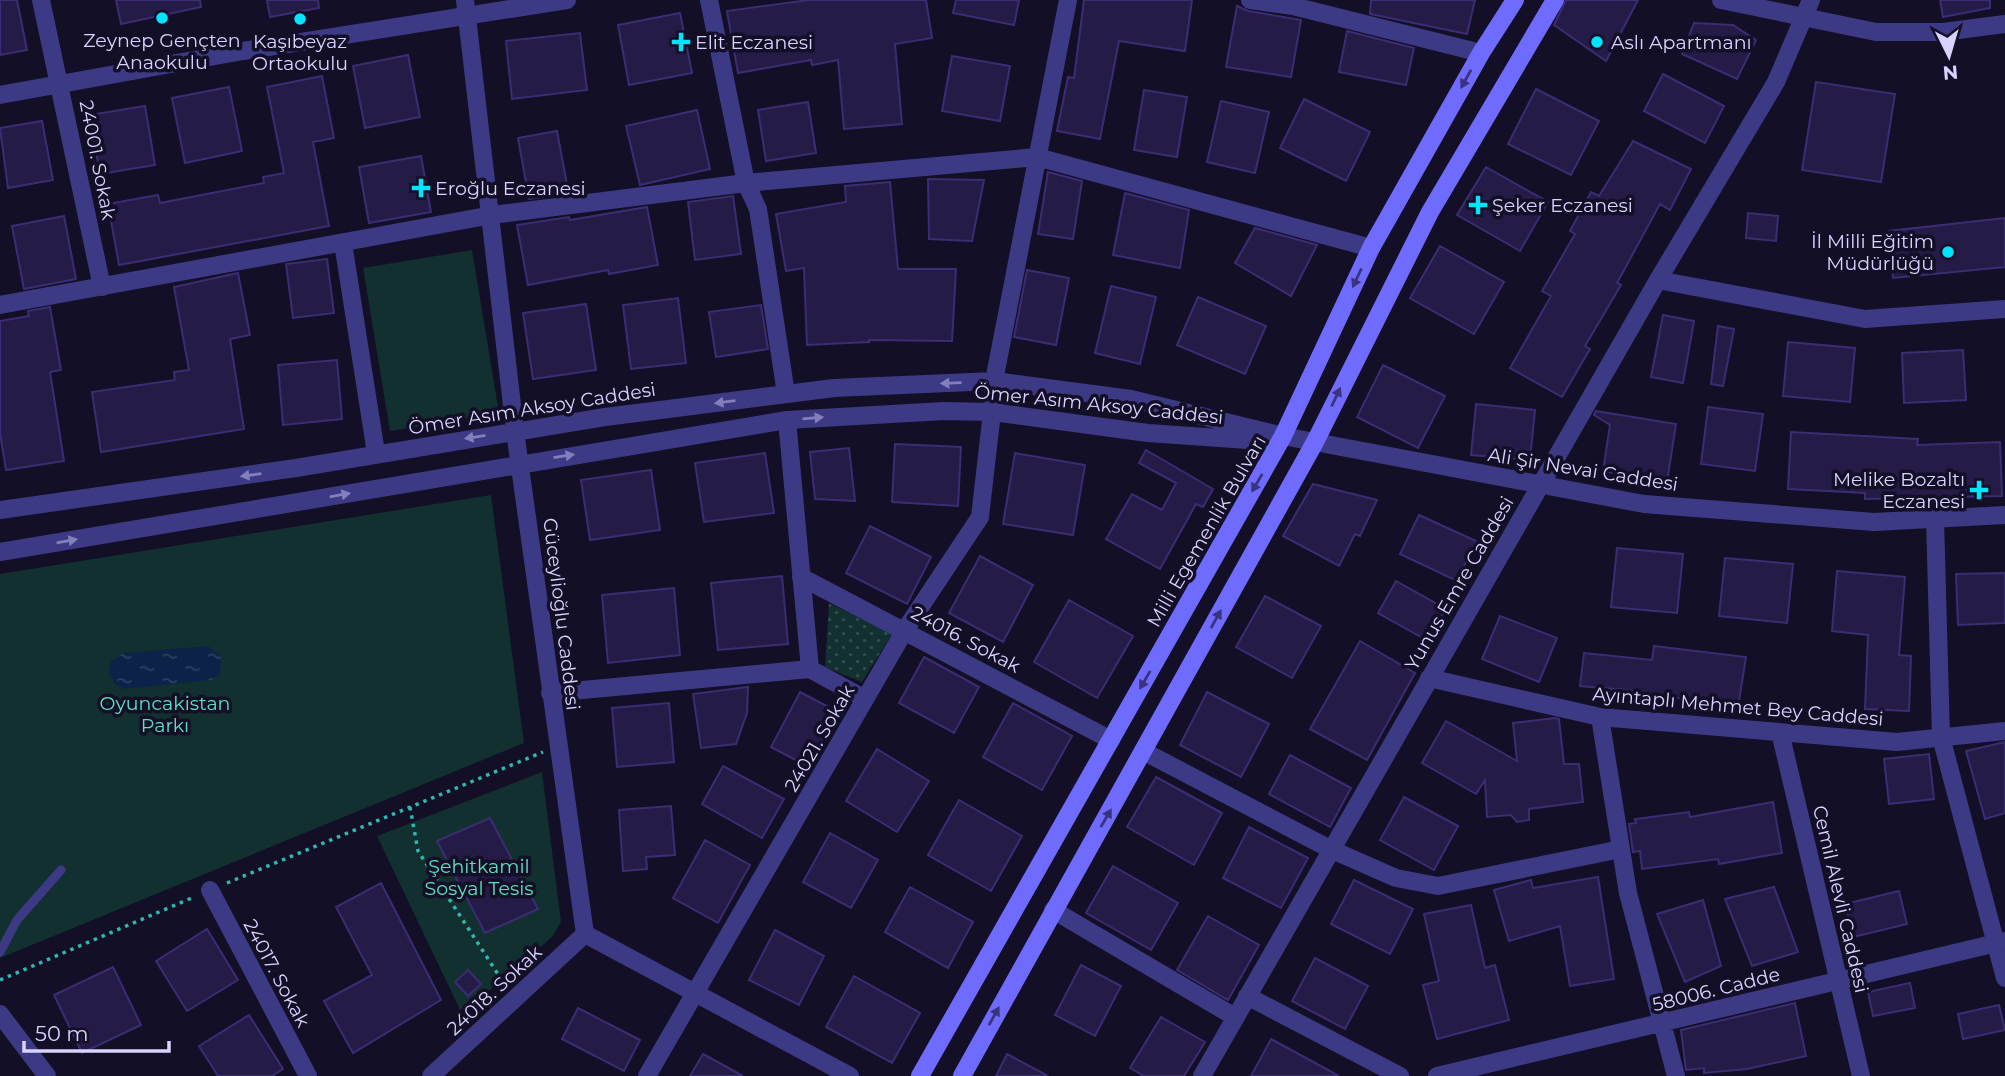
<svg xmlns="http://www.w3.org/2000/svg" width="2005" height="1076" font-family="Montserrat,sans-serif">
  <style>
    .grass { fill: url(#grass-dots) }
    .park { fill: #12302f }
    .water { fill: url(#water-ripples) }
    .building { fill: #241b47; stroke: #3b2d73; stroke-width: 2 }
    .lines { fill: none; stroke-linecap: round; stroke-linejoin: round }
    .path { stroke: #2fb8b0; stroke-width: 3.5; stroke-dasharray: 3.5 5; stroke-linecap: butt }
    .service { stroke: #3d3a85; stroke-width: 9 }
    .minor { stroke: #3d3a85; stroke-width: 18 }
    .tertiary { stroke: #3d3a85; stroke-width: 18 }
    .secondary { stroke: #6f6bff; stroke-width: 18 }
    .oneway { fill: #38347d }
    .oneway2 { fill: #837fbc }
    .poi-dot { fill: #00e5ff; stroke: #130f26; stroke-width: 2.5 }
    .labels { text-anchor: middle; stroke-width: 7; stroke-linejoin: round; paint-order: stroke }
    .poi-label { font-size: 19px; fill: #d9d4ff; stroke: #130f26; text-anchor: start }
    .street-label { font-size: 19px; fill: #d9d4ff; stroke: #130f26 }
    .park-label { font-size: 19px; fill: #5fe0c0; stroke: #130f26 }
  </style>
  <defs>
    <pattern id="grass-dots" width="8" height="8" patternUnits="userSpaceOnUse" patternTransform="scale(1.75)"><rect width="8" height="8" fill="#12302f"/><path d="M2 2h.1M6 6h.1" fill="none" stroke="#344d4e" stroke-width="1.8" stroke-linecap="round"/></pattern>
    <pattern id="water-ripples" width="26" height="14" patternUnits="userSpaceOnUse" patternTransform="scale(1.75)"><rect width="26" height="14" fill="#0c2248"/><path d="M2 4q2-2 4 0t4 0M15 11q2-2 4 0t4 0" fill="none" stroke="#2f4163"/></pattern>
  </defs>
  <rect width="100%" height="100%" fill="#130f26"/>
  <path class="grass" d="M829,603L892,634L862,682L825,667Z"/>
  <path class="park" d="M472,250L499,413L390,431L363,268Z
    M491,495L524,743L0,958V574Z
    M542,772L561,922L552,937L462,1014L377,836Z"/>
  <path class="water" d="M208,646L221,656L220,674L211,680L124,689L116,685L108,671L111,662L123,653Z"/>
  <path class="building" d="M0,0H17L27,50L0,55Z
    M116,0H200L201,7L121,24Z
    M267,0H318L319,8L270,17Z
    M809,0H926L932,38L895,44L902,124L844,129L838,60L812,65L811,60L738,73L727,11Z
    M956,0H1019L1014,25L953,13Z
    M1084,0H1192L1185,51L1119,41L1100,139L1057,131L1068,77L1074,78Z
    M1371,0H1475L1467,34L1370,14Z
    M1566,0H1638L1606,61L1554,25Z
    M1940,0H1990V8L1943,17Z
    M1237,6L1248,11L1301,20L1291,77L1226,67Z
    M680,13L692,73L629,85L618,25Z
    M1694,23L1733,25L1756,40L1737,79L1682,54Z
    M1347,31L1414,48L1406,85L1339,72Z
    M580,33L587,90L512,99L506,41Z
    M408,55L420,117L365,128L353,66Z
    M952,56L1010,66L1000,121L942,111Z
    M1663,74L1724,106L1705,143L1644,111Z
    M322,76L334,138L313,142L329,226L119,265L108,204L158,195L160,203L264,183L263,177L284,173L267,87Z
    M1816,82L1895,94L1881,182L1802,170Z
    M229,87L242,151L185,163L172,98Z
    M1536,89L1599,121L1571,175L1508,144Z
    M1144,90L1187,97L1177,157L1134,150Z
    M1304,99L1370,132L1346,181L1280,148Z
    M1221,101L1269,112L1255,173L1207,162Z
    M808,102L816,153L766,161L758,110Z
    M145,106L155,165L100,174L90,115Z
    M697,110L710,169L640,185L626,126Z
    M42,121L53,180L8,188L0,128Z
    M557,131L568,190H564L565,194L529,199L518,138Z
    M1633,141L1691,169L1670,210L1660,204L1617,283L1621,285L1585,346L1590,349L1562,397L1510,368L1551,296L1542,291L1575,234L1570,231L1591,192L1599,196Z
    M421,156L431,212L369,223L359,167Z
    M1486,167L1548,202L1520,251L1457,215Z
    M1048,172L1082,181L1073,239L1038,234Z
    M928,179L984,180L972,241L929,239Z
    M890,182L898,269H956L952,341L869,340V342L807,345L804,268L786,271L776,214L846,202L845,186Z
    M1125,193L1189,210L1180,268L1113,255Z
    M733,196L741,254L695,260L688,202Z
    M647,207L658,265L609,274L608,270L528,285L517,225L569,217L570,220Z
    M1748,213L1778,216L1776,241L1746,238Z
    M64,216L76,279L24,289L12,226Z
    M2005,218V267L1893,278L1889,231Z
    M1255,228L1317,245L1291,296L1235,263Z
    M1440,246L1504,282L1474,334L1410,298Z
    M327,259L334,313L293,318L286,264Z
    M1027,270L1069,278L1056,345L1014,337Z
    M238,273L250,335L230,339L244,429L101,452L92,392L175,380L174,372L189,370L174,287Z
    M1111,286L1156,297L1140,364L1095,353Z
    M1198,297L1266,326L1245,374L1177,345Z
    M678,298L686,363L631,369L623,305Z
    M586,304L596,370L533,379L523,313Z
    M761,305L768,349L716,357L709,312Z
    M50,307L61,370L50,372L64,461L6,470L0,433V321L29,316L28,311Z
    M1663,315L1694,321L1683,383L1651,377Z
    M1718,326L1734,329L1723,386L1711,384Z
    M1788,342L1855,348L1850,402L1783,396Z
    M1963,350L1966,400L1904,403L1902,353Z
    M337,360L342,419L283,425L278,365Z
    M1383,365L1445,396L1418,448L1357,417Z
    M1476,404L1535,410L1530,460L1471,455Z
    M1708,407L1763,414L1755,471L1701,464Z
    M1596,411L1676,424L1667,482L1603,471L1610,425L1594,415Z
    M1791,432L1918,439L1917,445L2000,442L2002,496L1865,499V493L1788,489Z
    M895,444L961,447L958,506L892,502Z
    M849,448L855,501L815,499L810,452Z
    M1146,450L1213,489L1203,507L1196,504L1160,569L1106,539L1132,494L1162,510L1176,483L1139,463Z
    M765,453L774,513L704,522L695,463Z
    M1015,453L1085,465L1073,535L1003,524Z
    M651,470L660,530L590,540L581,480Z
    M1313,484L1377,500L1360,536L1355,534L1339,566L1283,536Z
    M1419,515L1476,541L1457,581L1400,554Z
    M870,526L931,557L907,604L846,573Z
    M1617,548L1683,554L1677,613L1611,607Z
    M980,556L1033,585L1003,642L949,613Z
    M1725,558L1793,564L1787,623L1719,616Z
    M1837,571L1905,577L1899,655L1911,656L1909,711L1865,709L1868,635L1832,631Z
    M2005,573V623L1958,625L1956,574Z
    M782,576L788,644L718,650L711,583Z
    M1396,581L1446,609L1428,641L1378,613Z
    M674,588L680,655L608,663L602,595Z
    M1265,596L1321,626L1292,678L1236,647Z
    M1069,600L1133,636L1097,698L1034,662Z
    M1500,616L1557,638L1539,682L1482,659Z
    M1360,641L1415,673L1367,760L1310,729Z
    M1654,646L1746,657L1738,707L1627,690L1580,686L1584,653L1652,660Z
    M924,657L979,687L954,733L899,703Z
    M748,687L747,713L736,744L701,748L693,694Z
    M800,692L838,712L809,767L771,747Z
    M1207,692L1269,724L1241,777L1180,745Z
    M669,703L674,762L617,767L612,708Z
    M1013,703L1072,736L1042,790L983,757Z
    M1555,718L1559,719L1564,764H1579L1583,802L1529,809V820L1517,822L1511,815L1487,817L1485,780L1476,794L1422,763L1446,721L1517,761L1513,723Z
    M2005,742V813L1985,819L1966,751Z
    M877,749L929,781L897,832L846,801Z
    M1929,754L1934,799L1889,804L1884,759Z
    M1290,755L1351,788L1330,827L1269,794Z
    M723,766L784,799L762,838L702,804Z
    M1156,777L1222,813L1194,865L1127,827Z
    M1404,797L1458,826L1434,870L1380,840Z
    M959,800L1022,836L991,891L928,855Z
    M1773,802L1782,853L1719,864L1718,859L1642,869L1640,851L1633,852L1629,824L1636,823L1635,819L1689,812L1690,817Z
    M671,806L675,855L646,857L647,869L623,871L619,810Z
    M490,818L538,909L485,933L437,841Z
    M1249,827L1308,858L1281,908L1223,878Z
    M830,833L878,860L851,908L803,882Z
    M705,840L750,865L718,923L673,898Z
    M1113,866L1178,903L1151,950L1086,913Z
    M1598,877L1614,979L1570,986L1560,926L1509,941L1494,890L1531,880L1533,888Z
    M1354,880L1413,909L1390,954L1331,924Z
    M381,883L441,1000L353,1053L324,1001L372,975L336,907Z
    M910,887L973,922L948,968L885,932Z
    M1774,887L1798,952L1752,966L1725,899Z
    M1899,891L1907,924L1853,937L1845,904Z
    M1703,900L1721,966L1685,982L1657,914Z
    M1471,905L1485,968L1495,965L1509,1020L1437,1039L1423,985L1439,981L1424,914Z
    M1208,916L1259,945L1228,1000L1177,970Z
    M207,929L238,980L187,1011L156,961Z
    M775,930L824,956L799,1005L749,980Z
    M1315,958L1368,986L1345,1029L1292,1001Z
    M1081,965L1121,986L1095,1036L1055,1015Z
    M113,967L141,1025L82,1053L54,995Z
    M468,970L481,984L468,996L455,982Z
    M854,976L920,1013L892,1063L826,1027Z
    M1910,983L1915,1008L1873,1016L1868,992Z
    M1795,1003L1806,1056L1747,1069L1704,1073V1068L1686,1070L1681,1030Z
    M1999,1005L2005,1030L1963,1039L1958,1014Z
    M578,1008L640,1040L624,1071L562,1039Z
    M249,1015L283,1069L272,1076H218L199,1046Z
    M1161,1017L1205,1042L1184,1076H1144L1130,1068Z
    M1271,1039L1339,1076H1251Z
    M703,1054L743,1076H690Z
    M1007,1054L1048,1076H996Z"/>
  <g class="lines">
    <path class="path" d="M410,807L418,851L505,985
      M227,883L543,752
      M0,980L194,897"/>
    <path class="service" d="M0,952L17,920L61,870"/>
    <path class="minor" d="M41,0L102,287
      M709,0L746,183L758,209L786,394
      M1250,0L1293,6L1481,53
      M1721,0L1876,32H1943L2005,24
      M0,95L243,51L567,0
      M343,243L376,453
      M1658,280L1865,319L2005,309
      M0,305L492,215L746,183L1037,157L1371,248
      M1935,519L1941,737L2005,978
      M801,577L1111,740
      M810,669L865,699
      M1429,678L1600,717L1897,742L2005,731
      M550,693L810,669L787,420
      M1600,717L1628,893L1676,1076
      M1780,732L1861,1076
      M1143,751L1330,849L1396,878L1438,886L1621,849
      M210,890L308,1076
      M1053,910L1235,1017
      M1247,996L1400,1076
      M647,1076L905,630L980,517L992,412
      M1202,1076L1658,280L1776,82L1811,0
      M1437,1076L2005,941"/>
    <path class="tertiary" d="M465,0L515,431L585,934L850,1076
      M992,412L994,381L1068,0
      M0,510L296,468L605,417L834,388L994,381L1131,399L1283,436L1644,504L1874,522L2005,515
      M0,552L787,420L944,411L992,412L1148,433L1248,440L1270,438
      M0,1014L47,1076
      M431,1076L585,934"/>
    <path class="secondary" d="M920,1076L1283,436L1371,248L1481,53L1515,0
      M962,1076L1315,442L1430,212L1555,0"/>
  </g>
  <defs><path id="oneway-solid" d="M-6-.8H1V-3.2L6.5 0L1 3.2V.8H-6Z" transform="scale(1.75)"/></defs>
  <g class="oneway">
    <use href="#oneway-solid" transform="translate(1466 79) rotate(119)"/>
    <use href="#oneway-solid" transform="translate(1357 278) rotate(115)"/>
    <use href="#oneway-solid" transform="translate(1336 397) rotate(-65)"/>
    <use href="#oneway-solid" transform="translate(1257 483) rotate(120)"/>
    <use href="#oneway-solid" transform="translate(1216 619) rotate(-61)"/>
    <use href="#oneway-solid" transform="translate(1145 680) rotate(120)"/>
    <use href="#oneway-solid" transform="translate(1106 818) rotate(-60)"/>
    <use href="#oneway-solid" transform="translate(994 1016) rotate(-61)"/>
  </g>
  <g class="oneway2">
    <use href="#oneway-solid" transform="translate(951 383) rotate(178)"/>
    <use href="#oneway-solid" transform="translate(725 402) rotate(173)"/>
    <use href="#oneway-solid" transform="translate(813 418) rotate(-5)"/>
    <use href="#oneway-solid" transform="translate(475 437) rotate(171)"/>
    <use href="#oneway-solid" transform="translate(564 456) rotate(-9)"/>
    <use href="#oneway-solid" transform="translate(251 475) rotate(172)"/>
    <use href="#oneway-solid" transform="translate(340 495) rotate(-10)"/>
    <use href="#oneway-solid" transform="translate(67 541) rotate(-10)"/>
  </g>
  <g class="poi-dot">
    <circle cx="162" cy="18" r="7"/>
    <circle cx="300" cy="19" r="7"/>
    <path d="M677.5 31.5h7v7h7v7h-7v7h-7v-7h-7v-7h7z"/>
    <circle cx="1597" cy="42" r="7"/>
    <path d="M417.5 177.5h7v7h7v7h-7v7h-7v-7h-7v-7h7z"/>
    <path d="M1474.5 194.5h7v7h7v7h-7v7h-7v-7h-7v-7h7z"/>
    <circle cx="1948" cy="252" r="7"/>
    <path d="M1975.5 479.5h7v7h7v7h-7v7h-7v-7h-7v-7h7z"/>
  </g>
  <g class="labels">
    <g class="poi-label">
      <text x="162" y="47" text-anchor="middle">Zeynep Gençten<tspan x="162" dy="22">Anaokulu</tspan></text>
      <text x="300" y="48" text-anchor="middle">Kaşıbeyaz<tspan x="300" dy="22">Ortaokulu</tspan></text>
      <text x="695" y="49">Elit Eczanesi</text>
      <text x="1611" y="49">Aslı Apartmanı</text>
      <text x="435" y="195">Eroğlu Eczanesi</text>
      <text x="1492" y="212">Şeker Eczanesi</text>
      <text x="1934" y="248" text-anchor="end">İl Milli Eğitim<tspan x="1934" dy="22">Müdürlüğü</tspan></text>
      <text x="1965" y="486" text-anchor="end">Melike Bozaltı<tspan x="1965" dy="22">Eczanesi</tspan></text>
    </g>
    <g class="street-label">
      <text transform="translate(98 160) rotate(79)" y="7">24001. Sokak</text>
      <text transform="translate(1099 404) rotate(6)" y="7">Ömer Asım Aksoy Caddesi</text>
      <text transform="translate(532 408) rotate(-9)" y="7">Ömer Asım Aksoy Caddesi</text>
      <text transform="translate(1583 469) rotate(9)" y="7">Ali Şir Nevai Caddesi</text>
      <text transform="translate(1206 531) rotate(-60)" y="7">Milli Egemenlik Bulvarı</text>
      <text transform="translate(1459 583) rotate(-60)" y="7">Yunus Emre Caddesi</text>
      <text transform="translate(562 614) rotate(83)" y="7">Güceylioğlu Caddesi</text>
      <text transform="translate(966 639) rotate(28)" y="7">24016. Sokak</text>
      <text transform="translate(1738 706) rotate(5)" y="7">Ayıntaplı Mehmet Bey Caddesi</text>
      <text transform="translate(819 738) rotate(-60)" y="7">24021. Sokak</text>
      <text transform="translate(1841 899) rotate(77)" y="7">Cemil Alevli Caddesi</text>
      <text transform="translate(277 973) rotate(62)" y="7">24017. Sokak</text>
      <text transform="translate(1716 989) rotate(-14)" y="7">58006. Cadde</text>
      <text transform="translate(494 990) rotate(-43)" y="7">24018. Sokak</text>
    </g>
    <g class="park-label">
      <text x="165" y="710">Oyuncakistan<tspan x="165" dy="22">Parkı</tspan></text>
      <text x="479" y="873">Şehitkamil<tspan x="479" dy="22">Sosyal Tesis</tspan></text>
    </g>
  </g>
  <g transform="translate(1949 56) rotate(175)" stroke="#130f26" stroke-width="5" paint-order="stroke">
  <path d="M0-5L12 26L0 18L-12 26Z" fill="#d9d4ff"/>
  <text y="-10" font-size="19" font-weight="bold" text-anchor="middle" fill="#d9d4ff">N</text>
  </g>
  <path d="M24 1041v10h145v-10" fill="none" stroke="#d9d4ff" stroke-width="3.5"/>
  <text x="35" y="1041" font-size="21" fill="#d9d4ff" stroke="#130f26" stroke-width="5" paint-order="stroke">50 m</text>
</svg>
